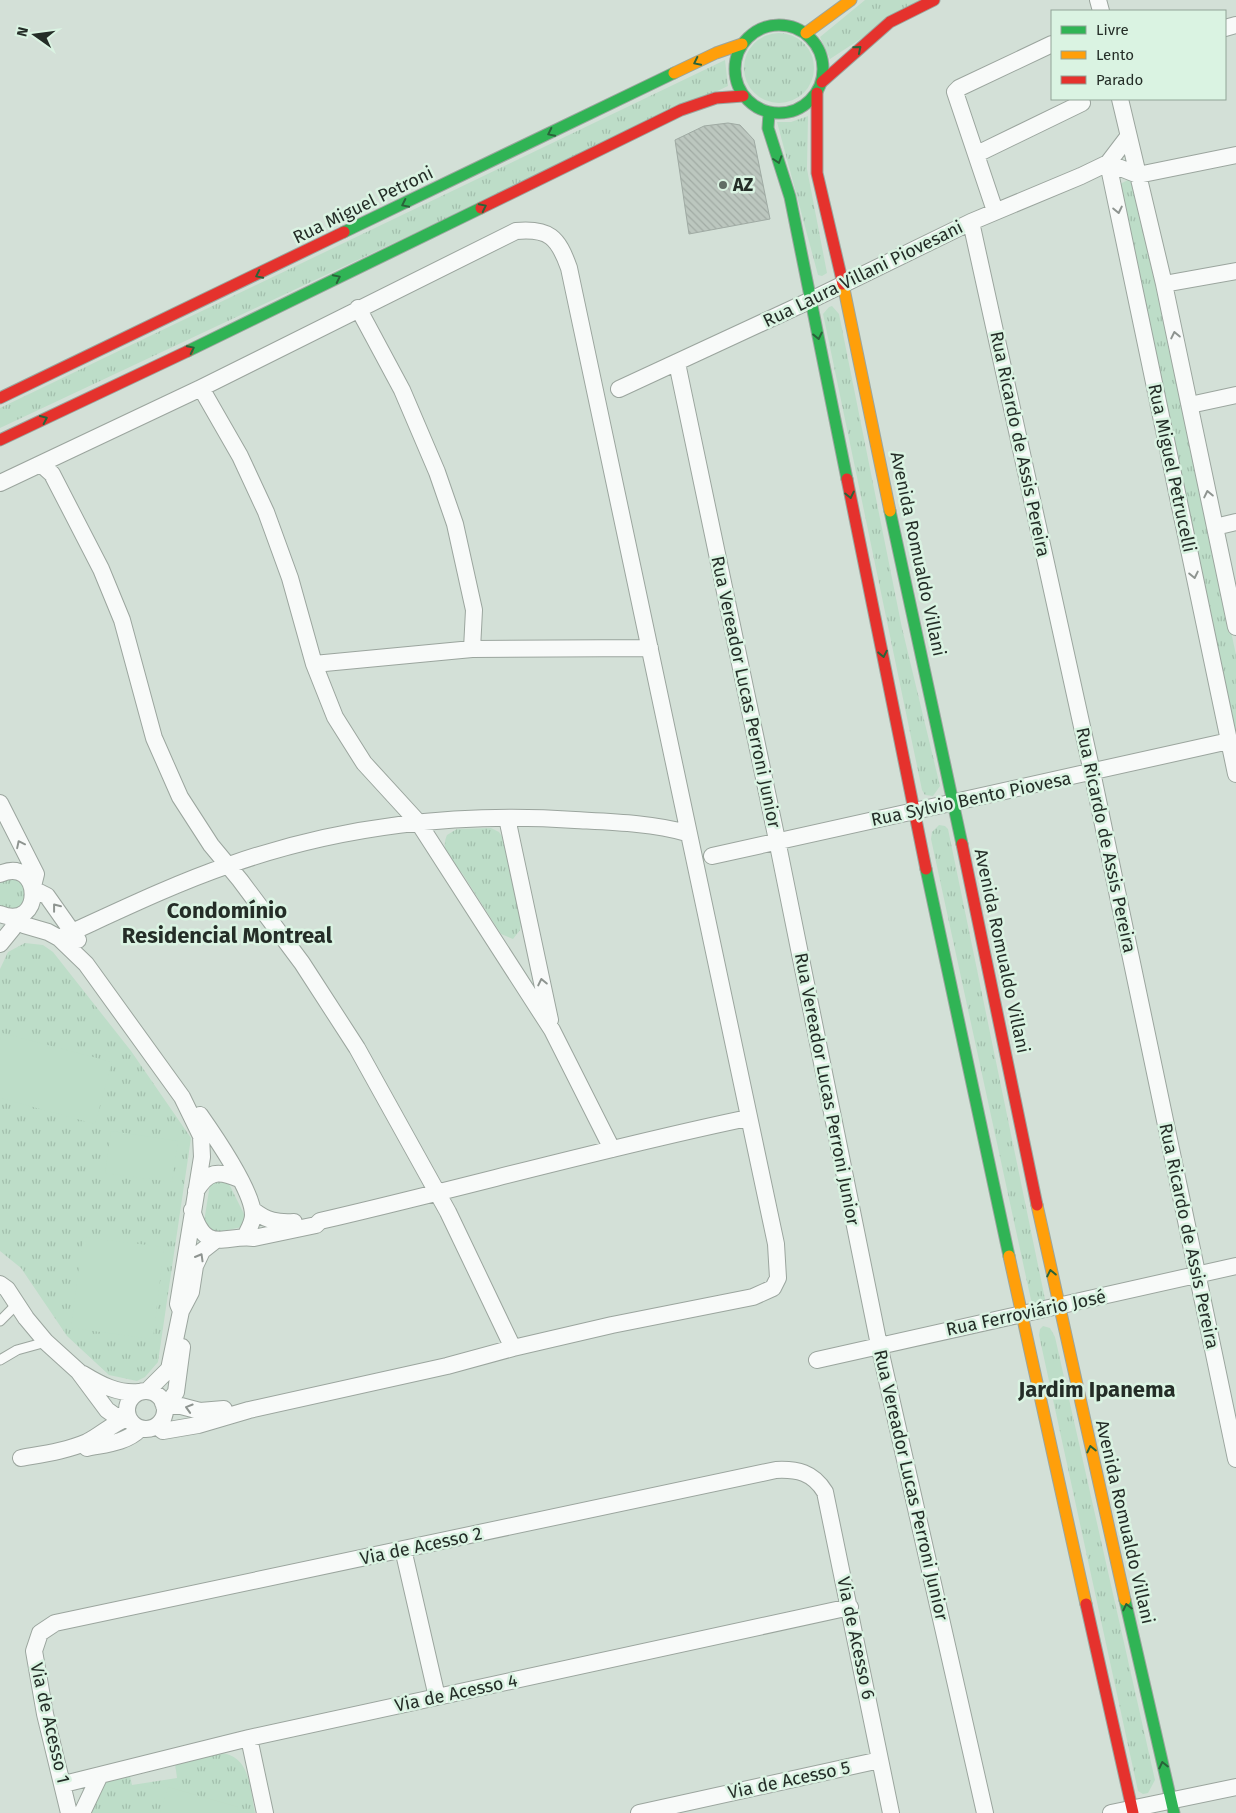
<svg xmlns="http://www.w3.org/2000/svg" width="1236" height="1813" font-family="'Fira Sans',sans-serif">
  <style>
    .grass { fill: url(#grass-tufts) }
    .garden { fill: #bdddc8 }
    .building { fill: url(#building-back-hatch); stroke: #9faaa3 }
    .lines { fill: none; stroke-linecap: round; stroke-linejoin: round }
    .lane-casing { stroke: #9ba59e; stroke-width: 11 }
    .street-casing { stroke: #9ba59e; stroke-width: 18 }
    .fast-casing { stroke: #9ba59e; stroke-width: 13 }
    .slow-casing { stroke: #9ba59e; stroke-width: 13 }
    .jam-casing { stroke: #9ba59e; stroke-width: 13 }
    .lane { stroke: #f8faf9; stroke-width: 9 }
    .street { stroke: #f8faf9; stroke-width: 16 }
    .fast { stroke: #30b455; stroke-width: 11 }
    .slow { stroke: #ff9f0a; stroke-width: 11 }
    .jam { stroke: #e5322d; stroke-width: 11 }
    .oneway { stroke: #296339 }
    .oneway2 { stroke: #8e9490 }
    .poi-dot { fill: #616c65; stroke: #daf3e2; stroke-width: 2 }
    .labels { text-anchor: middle; stroke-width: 5; stroke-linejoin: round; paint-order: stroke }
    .poi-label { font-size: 18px; font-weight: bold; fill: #242d27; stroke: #daf3e2; text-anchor: start }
    .street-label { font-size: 18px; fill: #242d27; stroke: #daf3e2 }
    .district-label { font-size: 22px; font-weight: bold; fill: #242d27; stroke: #daf3e2 }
  </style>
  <defs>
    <pattern id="grass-tufts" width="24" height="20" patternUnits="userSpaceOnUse" patternTransform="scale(1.25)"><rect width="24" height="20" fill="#bdddc8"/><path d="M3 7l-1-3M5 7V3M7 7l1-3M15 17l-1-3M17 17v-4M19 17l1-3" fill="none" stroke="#a2beac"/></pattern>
    <pattern id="building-back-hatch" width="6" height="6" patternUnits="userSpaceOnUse" patternTransform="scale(1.25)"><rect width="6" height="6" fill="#bcc7bf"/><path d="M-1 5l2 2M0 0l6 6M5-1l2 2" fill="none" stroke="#a1aba4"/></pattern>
  </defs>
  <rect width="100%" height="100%" fill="#d3e0d7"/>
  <path class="grass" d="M865,0H920L830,59L820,37Z
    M744 68a35 35 0 1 1 70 0a35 35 0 1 1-70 0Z
    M725,60L728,86L0,428V408Z
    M808,116L807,169L827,273L822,276L818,275L777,122H791Z
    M1128,180L1137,185L1236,655V734L1122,203L1120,184Z
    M832,306L839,314L902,628L940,786L933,796L925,795L922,790L826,328L823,314L829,307Z
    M939,825L945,826L948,829L1046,1304H1035L1031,1300L931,839L932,832Z
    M491,828L499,832L503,838L521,923L520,930L513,939L501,934L462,873C451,863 440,851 447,835L457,829Z
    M18,877L29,893L19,910L0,906V881Z
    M25,943L43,945L53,952L131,1051L191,1138L158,1362L145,1377L137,1381L109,1375L67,1336L21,1268L0,1251V969L8,952Z
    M213,1180L228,1182L246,1218L242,1227L213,1233L204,1222L210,1184Z
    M1043,1326L1050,1328L1055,1337L1155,1780L1148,1793L1143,1794L1138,1791L1039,1335L1040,1329Z
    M221,1753C251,1756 250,1790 255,1813H89L104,1782L129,1772L132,1785L177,1778L175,1763Z"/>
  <path class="garden" d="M2,1033L112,1062L95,1124L0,1098V1040Z
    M111,1131L178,1141L172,1182L105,1173Z
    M83,1237L164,1247L153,1339L71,1328Z
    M168,1787L238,1807L236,1813H160Z"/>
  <path class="building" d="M728,123L740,125L754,140L770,219L689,234L675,140L704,126Z"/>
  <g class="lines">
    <g class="lane-casing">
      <path id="lane" d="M0,1321L18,1303
        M0,1360L17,1350L46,1342"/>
    </g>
    <g class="street-casing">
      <path id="street" d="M1098,0L1101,11
        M1225,28L1236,25
        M1120,99L1164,284L1236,627
        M977,154L1082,103
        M1108,163L1236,774
        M1108,163L1138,175L1236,155
        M995,211L955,92L959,88L1052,44
        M971,222L1092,772L1236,1459
        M1164,284L1236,271
        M358,308L402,390L437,472L455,524L474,610L472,649
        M677,363L777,840L879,1345L985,1813
        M201,388L240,456L266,512L290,578L314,664L335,717L364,763L418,822L552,1030L612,1149
        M619,389L811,300L971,222L1081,176L1108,163L1127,138
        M1190,405L1236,395
        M41,464L52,474L101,569L122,620L154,738L180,797L211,845L240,880L302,963L357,1048L448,1212L513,1348
        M0,483L201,388L516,231C549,228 558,237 569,268L776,1244L778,1278L773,1288L753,1297L612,1325L513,1348L447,1366L249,1410L198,1425L163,1431L157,1426
        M1215,527L1236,522
        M314,664L472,649L650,648
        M0,803L36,874L33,886
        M507,818L550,1020
        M712,856L1229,741
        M0,874C42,855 45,932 0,914
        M33,889L47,896L78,940
        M15,917L24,925L48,932L59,938L86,964L182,1097L201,1136L202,1157L178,1304L181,1311
        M59,938C114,913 171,885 229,865C339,826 458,812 575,820C612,822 651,823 687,833
        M0,944L13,928L14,917
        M200,1115C214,1135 253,1191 253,1215C253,1223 248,1230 245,1237
        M196,1191C208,1171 218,1170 239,1179
        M192,1210C206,1256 224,1234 254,1238L316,1225L320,1221C463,1188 604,1148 748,1118
        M253,1210C267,1221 277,1223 294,1222
        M0,1284L7,1289L26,1318L46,1342L78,1371L107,1410L114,1415L128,1418
        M817,1360L1236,1266
        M83,1374C101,1385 118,1394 139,1392
        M127 1410a19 19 0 1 1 38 0a19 19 0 1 1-38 0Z
        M147,1391L169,1369L181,1311L191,1292L195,1266L202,1251L216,1240
        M163,1403L171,1399L176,1392L182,1347
        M164,1406H181L200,1411L224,1409
        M87,1448C106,1444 126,1443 140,1429
        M21,1458C43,1454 66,1451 87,1442C101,1435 113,1423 128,1418
        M403,1549L437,1697
        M249,1738L265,1813
        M64,1784L249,1738L850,1607
        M69,1813L45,1714L34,1651L40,1633L55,1623L776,1470C797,1469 813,1472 825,1492L891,1813
        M82,1813L100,1775
        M639,1813L880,1760
        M1111,1813L1236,1787"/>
    </g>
    <g class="fast-casing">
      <path id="fast" d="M735 69a44 44 0 1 1 88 0a44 44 0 1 1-88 0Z
        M769,113L768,128L790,197L847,479
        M344,232L674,73
        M188,351L481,208
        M890,511L962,844
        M926,869L1009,1256
        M1125,1600L1174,1813"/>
    </g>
    <g class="slow-casing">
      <path id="slow" d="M806,33L851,0
        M674,73L716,53L742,44
        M843,284L890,511
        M1037,1205L1125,1600
        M1009,1256L1086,1604"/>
    </g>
    <g class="jam-casing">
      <path id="jam" d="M822,82L890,22L934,0
        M817,93V173L843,284
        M481,208L681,110L716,98L743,96
        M0,398L344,232
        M0,440L188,351
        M847,479L926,869
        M962,844L1037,1205
        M1086,1604L1133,1813"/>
    </g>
    <use href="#lane" class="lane"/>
    <use href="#street" class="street"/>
    <use href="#fast" class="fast"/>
    <use href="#slow" class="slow"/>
    <use href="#jam" class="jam"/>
  </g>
  <defs><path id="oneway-chevron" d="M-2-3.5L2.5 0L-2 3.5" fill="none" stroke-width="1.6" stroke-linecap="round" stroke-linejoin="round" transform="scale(1.25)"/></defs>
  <g class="oneway">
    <use href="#oneway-chevron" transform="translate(858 49) rotate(-40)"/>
    <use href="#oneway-chevron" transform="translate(697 62) rotate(154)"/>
    <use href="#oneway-chevron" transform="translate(551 133) rotate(154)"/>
    <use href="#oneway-chevron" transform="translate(778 160) rotate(72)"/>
    <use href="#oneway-chevron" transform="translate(405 204) rotate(154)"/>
    <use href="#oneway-chevron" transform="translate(483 207) rotate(-26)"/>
    <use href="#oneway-chevron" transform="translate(259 275) rotate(154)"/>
    <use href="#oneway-chevron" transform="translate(337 278) rotate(-26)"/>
    <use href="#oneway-chevron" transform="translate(818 336) rotate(78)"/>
    <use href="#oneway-chevron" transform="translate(191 349) rotate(-26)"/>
    <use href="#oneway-chevron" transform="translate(44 419) rotate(-25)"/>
    <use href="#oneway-chevron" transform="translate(850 495) rotate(78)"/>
    <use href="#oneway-chevron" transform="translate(883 654) rotate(79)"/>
    <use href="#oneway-chevron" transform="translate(1051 1273) rotate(-102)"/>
    <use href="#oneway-chevron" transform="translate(1091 1449) rotate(-103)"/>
    <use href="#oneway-chevron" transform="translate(1127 1607) rotate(-103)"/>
    <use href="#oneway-chevron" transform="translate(1163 1765) rotate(-103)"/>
  </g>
  <g class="oneway2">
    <use href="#oneway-chevron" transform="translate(1118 210) rotate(78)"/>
    <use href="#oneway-chevron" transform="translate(1175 335) rotate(-102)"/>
    <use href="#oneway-chevron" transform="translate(1208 494) rotate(-102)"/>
    <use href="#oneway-chevron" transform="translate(1194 575) rotate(78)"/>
    <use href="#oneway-chevron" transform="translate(20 844) rotate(-116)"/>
    <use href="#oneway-chevron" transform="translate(56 907) rotate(-128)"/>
    <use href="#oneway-chevron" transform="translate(542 982) rotate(-102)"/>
    <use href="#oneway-chevron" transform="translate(200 1257) rotate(-60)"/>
    <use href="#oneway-chevron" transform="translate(189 1408) rotate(-163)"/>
  </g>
  <circle class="poi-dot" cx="723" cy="185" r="5"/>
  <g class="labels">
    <g class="poi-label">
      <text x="733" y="191">AZ</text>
    </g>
    <g class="street-label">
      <text transform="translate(363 205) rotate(-26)" y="6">Rua Miguel Petroni</text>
      <text transform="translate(863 274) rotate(-26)" y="6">Rua Laura Villani Piovesani</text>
      <text transform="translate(1020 444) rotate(78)" y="6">Rua Ricardo de Assis Pereira</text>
      <text transform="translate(1172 468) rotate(78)" y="6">Rua Miguel Petrucelli</text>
      <text transform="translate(918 554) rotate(78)" y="6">Avenida Romualdo Villani</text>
      <text transform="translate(746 692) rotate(78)" y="6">Rua Vereador Lucas Perroni Junior</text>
      <text transform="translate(971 799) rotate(-12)" y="6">Rua Sylvio Bento Piovesa</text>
      <text transform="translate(1106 840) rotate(78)" y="6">Rua Ricardo de Assis Pereira</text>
      <text transform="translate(1002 951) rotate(78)" y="6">Avenida Romualdo Villani</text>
      <text transform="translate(827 1089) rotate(79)" y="6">Rua Vereador Lucas Perroni Junior</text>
      <text transform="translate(1189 1236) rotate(78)" y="6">Rua Ricardo de Assis Pereira</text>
      <text transform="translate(1026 1313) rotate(-12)" y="6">Rua Ferroviário José</text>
      <text transform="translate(911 1485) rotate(77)" y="6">Rua Vereador Lucas Perroni Junior</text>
      <text transform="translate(1125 1522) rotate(77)" y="6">Avenida Romualdo Villani</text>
      <text transform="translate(421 1546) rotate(-12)" y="6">Via de Acesso 2</text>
      <text transform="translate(856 1638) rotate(78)" y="6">Via de Acesso 6</text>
      <text transform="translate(456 1693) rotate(-12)" y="6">Via de Acesso 4</text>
      <text transform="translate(50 1723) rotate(77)" y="6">Via de Acesso 1</text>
      <text transform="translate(789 1780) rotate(-12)" y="6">Via de Acesso 5</text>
    </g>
    <g class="district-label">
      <text x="227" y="918">Condomínio<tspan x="227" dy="25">Residencial Montreal</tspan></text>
      <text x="1097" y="1397">Jardim Ipanema</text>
    </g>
  </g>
  <rect x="1051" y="10" width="175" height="90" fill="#daf3e2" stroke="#91a497"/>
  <rect x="1061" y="26" width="25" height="8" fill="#30b455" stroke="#91a497"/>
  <text x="1096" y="35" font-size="15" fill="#242d27">Livre</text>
  <rect x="1061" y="51" width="25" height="8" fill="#ff9f0a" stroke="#91a497"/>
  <text x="1096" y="60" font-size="15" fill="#242d27">Lento</text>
  <rect x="1061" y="76" width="25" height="8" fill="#e5322d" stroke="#91a497"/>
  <text x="1096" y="85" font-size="15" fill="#242d27">Parado</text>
  <g transform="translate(35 35) rotate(284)" stroke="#daf3e2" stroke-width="4" paint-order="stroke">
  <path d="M0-4L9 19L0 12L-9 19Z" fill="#242d27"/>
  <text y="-8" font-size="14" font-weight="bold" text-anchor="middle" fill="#242d27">N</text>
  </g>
</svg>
